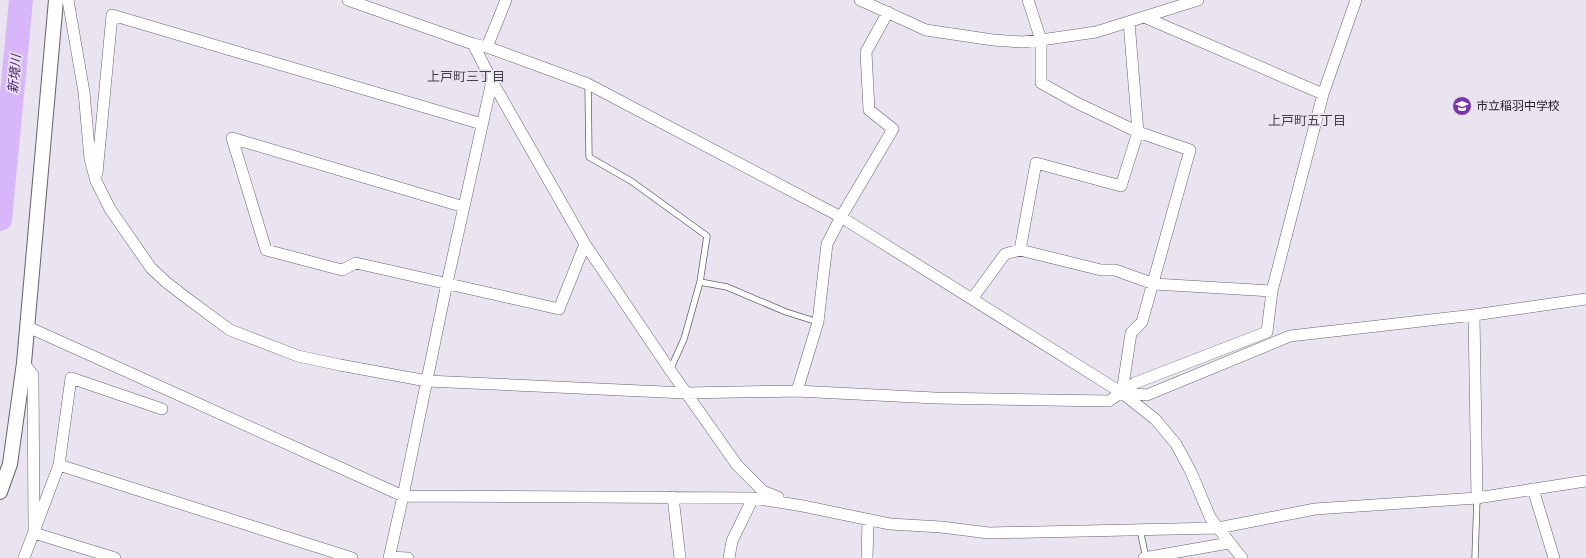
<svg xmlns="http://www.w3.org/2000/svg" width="1586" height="558" font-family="'Nunito Sans','Noto Sans JP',sans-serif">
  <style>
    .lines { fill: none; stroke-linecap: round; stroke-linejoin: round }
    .river { stroke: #d7b6fa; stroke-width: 24 }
    .service-casing { stroke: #66616c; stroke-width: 7 }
    .minor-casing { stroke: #66616c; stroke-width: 12 }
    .tertiary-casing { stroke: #66616c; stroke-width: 16 }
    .service { stroke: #fff; stroke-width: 5.5 }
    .minor { stroke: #fff; stroke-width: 11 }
    .tertiary { stroke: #fff; stroke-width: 14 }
    .labels { text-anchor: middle; stroke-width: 3.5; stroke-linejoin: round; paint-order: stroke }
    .poi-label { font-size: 12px; fill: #242227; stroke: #eae4f1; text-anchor: start }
    .water-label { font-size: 13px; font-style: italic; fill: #481d6a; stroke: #eae4f1 }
    .neighbourhood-label { font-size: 13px; fill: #45414b; stroke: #eae4f1 }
  </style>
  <rect width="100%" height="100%" fill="#eae4f1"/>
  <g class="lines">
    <path class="river" d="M0,219L21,0"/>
    <g class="service-casing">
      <path id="service" d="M588,84L589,157L631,181L707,236L700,282L727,287L786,312L818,322
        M670,370L684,339L700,282
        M1140,530L1146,558
        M1475,558L1477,498"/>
    </g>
    <g class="minor-casing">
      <path id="minor" d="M68,0L84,92L90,159L96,181L110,209L151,268L166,282L188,299L230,330L298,356L340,365L427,381L685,393L797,391L935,398L1109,401L1135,383L1267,332L1272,291L1323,94L1356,0
        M348,0L473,44L487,47L588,84L841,217L1122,393L1155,419L1176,444L1191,472L1210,517L1218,528L1315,509L1477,498L1586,481
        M860,0L926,30L993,40L1022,42L1041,40L1096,32L1198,0
        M1144,17L1323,94
        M473,44L492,81L585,244L670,370L737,465L763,491L778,497
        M487,47L506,0
        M97,173L112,15L482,124
        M464,207L232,138L266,250L342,270L356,263L559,309L585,244
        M1020,250L1101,270H1115L1154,284L1272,291
        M972,299L1005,254L1020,250L1036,163L1121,186L1138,132L1077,103L1041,83V40L1028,0
        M1474,315L1477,498
        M28,327L403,496L753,498L803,506L890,524L941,527L989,533L1218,528L1242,558
        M24,363L33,375L34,526
        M797,391L818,322L827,244L841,217L893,129L869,110L866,52L888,12
        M1122,393L1147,395L1290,336L1474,315L1586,299
        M1122,393L1131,333L1142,322L1190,150L1138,132L1129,22
        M59,465L352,558
        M1533,489L1554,558
        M673,497L680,558
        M34,533L115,558
        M389,557L408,558
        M24,558L59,465L71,378L162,409
        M389,558L403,496L447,283L492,81
        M729,558L732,541L753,498
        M867,558L868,520
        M1144,558L1229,543"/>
    </g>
    <g class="tertiary-casing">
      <path id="tertiary" d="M0,492L10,464L24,363L56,0"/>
    </g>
    <use href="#service" class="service"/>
    <use href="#minor" class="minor"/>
    <use href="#tertiary" class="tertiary"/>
  </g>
  <defs>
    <g id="school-disc" transform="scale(1)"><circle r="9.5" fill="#7837ab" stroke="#eae4f1"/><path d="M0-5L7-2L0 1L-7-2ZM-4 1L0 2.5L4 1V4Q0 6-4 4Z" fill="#fff"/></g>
  </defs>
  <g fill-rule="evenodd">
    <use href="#school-disc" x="1462" y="106"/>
  </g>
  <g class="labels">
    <g class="poi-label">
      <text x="1476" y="110">市立稲羽中学校</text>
    </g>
    <g class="water-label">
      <text transform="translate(14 74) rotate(-85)" y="5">新境川</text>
    </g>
    <g class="neighbourhood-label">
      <text x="466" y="81">上戸町三丁目</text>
      <text x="1307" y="125">上戸町五丁目</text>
    </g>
  </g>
</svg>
